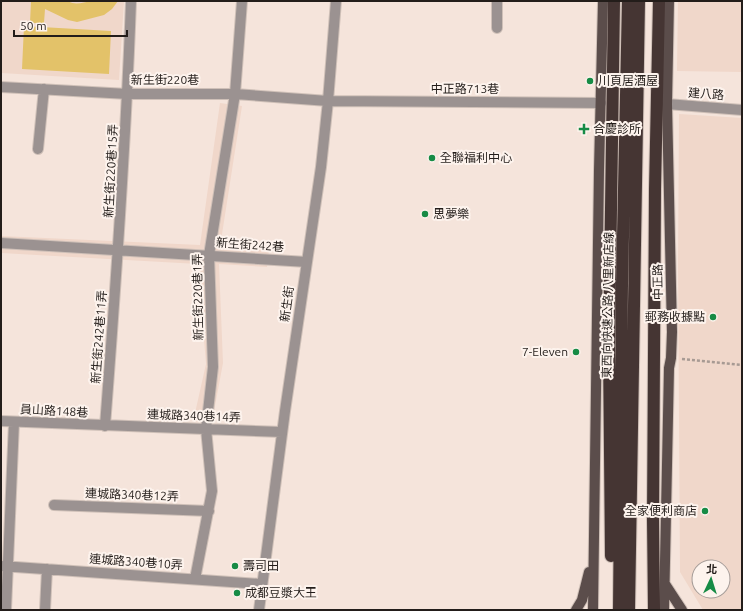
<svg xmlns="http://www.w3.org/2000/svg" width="743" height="611" font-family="Ubuntu,'Noto Sans TC',sans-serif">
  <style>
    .built { fill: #f0d7ca; fill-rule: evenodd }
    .green { fill: #e3c269 }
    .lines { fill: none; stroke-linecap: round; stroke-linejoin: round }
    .minor-casing { stroke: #cfc0b8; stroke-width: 12 }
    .major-casing { stroke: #cfc0b8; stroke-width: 12 }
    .highway-casing { stroke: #cfc0b8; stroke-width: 14 }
    .path { stroke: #a79a93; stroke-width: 2.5; stroke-dasharray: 3 2; stroke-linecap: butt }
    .minor { stroke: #9b9291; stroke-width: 10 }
    .major { stroke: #5b4d4b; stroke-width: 10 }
    .highway { stroke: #453533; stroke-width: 12 }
    .poi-dot { fill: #168b45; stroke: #fdf3ed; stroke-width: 1.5 }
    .labels { text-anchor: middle; stroke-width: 4; stroke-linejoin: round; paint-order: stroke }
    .street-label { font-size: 12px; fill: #231d1a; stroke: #fdf3ed }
    .poi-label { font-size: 12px; fill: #231d1a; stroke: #fdf3ed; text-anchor: start }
  </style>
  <rect width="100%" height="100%" fill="#f5e4db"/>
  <path class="built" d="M1,1H124L119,80L1,73Z
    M678,1H742V72L677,71Z
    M220,103L242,106L220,247L269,250L267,267L219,264L223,363L212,422H193L206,364L198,264L1,253V236L200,245Z
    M679,114L742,118V610H703L680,572L678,266ZM699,567H723V591H699Z"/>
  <path class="green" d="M31,1H68C76,6 83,2 92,1C101,0 110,1 118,1L112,9L104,15L77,22L68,20L45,9L44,23H30Z
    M24,26L111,31L109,74L22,69Z"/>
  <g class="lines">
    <g class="minor-casing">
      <path id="minor" d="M497,28V1
        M1,87L128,94H235L328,101L601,103
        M667,104L742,110
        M38,149L44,89
        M1,243L307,262
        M1,421L282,432
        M105,426C116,284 126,143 131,1
        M54,505L209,511
        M1,566L261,584
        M195,579L212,491L206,429L213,367L209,255L235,94L242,1
        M6,610L14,422
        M45,610L47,569
        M259,610L285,411L321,167L328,101L336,1"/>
    </g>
    <g class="major-casing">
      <path id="major" d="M665,584L682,610
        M576,610L582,600L589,572
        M593,610L599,170L603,1
        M664,610L669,368L671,358L672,332L667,104L669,1"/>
    </g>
    <g class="highway-casing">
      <path id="highway" d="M611,556L609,348L614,1
        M619,610L622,284L628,1
        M629,610L639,1
        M654,610L653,520L655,189L659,1"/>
    </g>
    <path class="path" d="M682,359L742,365"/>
    <use href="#minor" class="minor"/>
    <use href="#major" class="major"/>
    <use href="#highway" class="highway"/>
  </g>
  <g class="poi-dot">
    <circle cx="590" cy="81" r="4"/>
    <path d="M582 123h4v4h4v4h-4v4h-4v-4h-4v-4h4z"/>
    <circle cx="432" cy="158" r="4"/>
    <circle cx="425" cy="214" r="4"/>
    <circle cx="713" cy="317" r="4"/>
    <circle cx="576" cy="352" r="4"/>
    <circle cx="705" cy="511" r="4"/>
    <circle cx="235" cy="566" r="4"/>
    <circle cx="237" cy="593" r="4"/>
  </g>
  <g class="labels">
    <g class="street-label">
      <text x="165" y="84">新生街220巷</text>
      <text x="465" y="93">中正路713巷</text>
      <text transform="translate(706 94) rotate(4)" y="4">建八路</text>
      <text transform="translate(111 171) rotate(-87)" y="4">新生街220巷15弄</text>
      <text transform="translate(250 245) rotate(4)" y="4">新生街242巷</text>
      <text transform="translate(658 282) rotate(-91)" y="4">中正路</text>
      <text transform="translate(198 297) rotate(-91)" y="4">新生街220巷1弄</text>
      <text transform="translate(287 304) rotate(-82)" y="4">新生街</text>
      <text transform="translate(608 305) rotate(-89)" y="4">東西向快速公路 八里新店線</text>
      <text transform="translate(99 337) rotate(-86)" y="4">新生街242巷11弄</text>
      <text transform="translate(54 411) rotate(3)" y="4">員山路148巷</text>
      <text transform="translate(194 416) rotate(2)" y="4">連城路340巷14弄</text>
      <text transform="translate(132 495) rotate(2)" y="4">連城路340巷12弄</text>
      <text transform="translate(136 562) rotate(4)" y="4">連城路340巷10弄</text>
    </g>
    <g class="poi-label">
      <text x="598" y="85">川頁居酒屋</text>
      <text x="593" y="133">合慶診所</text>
      <text x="440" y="162">全聯福利中心</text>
      <text x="433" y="218">思夢樂</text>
      <text x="705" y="321" text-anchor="end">郵務收據點</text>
      <text x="568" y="356" text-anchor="end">7-Eleven</text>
      <text x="697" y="515" text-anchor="end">全家便利商店</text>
      <text x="243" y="570">壽司田</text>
      <text x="245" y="597">成都豆漿大王</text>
    </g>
  </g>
  <rect width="743" height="611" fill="none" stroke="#231d1a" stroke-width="4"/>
  <g transform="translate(711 579) rotate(4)"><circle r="19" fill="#fdf3ed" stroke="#a69d99"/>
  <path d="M0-3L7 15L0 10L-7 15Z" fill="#168b45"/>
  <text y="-6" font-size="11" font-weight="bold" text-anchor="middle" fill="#231d1a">北</text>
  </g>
  <path d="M14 30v6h113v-6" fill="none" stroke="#231d1a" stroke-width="2"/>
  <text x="20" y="30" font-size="12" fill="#231d1a" stroke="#fdf3ed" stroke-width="3" paint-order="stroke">50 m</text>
</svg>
